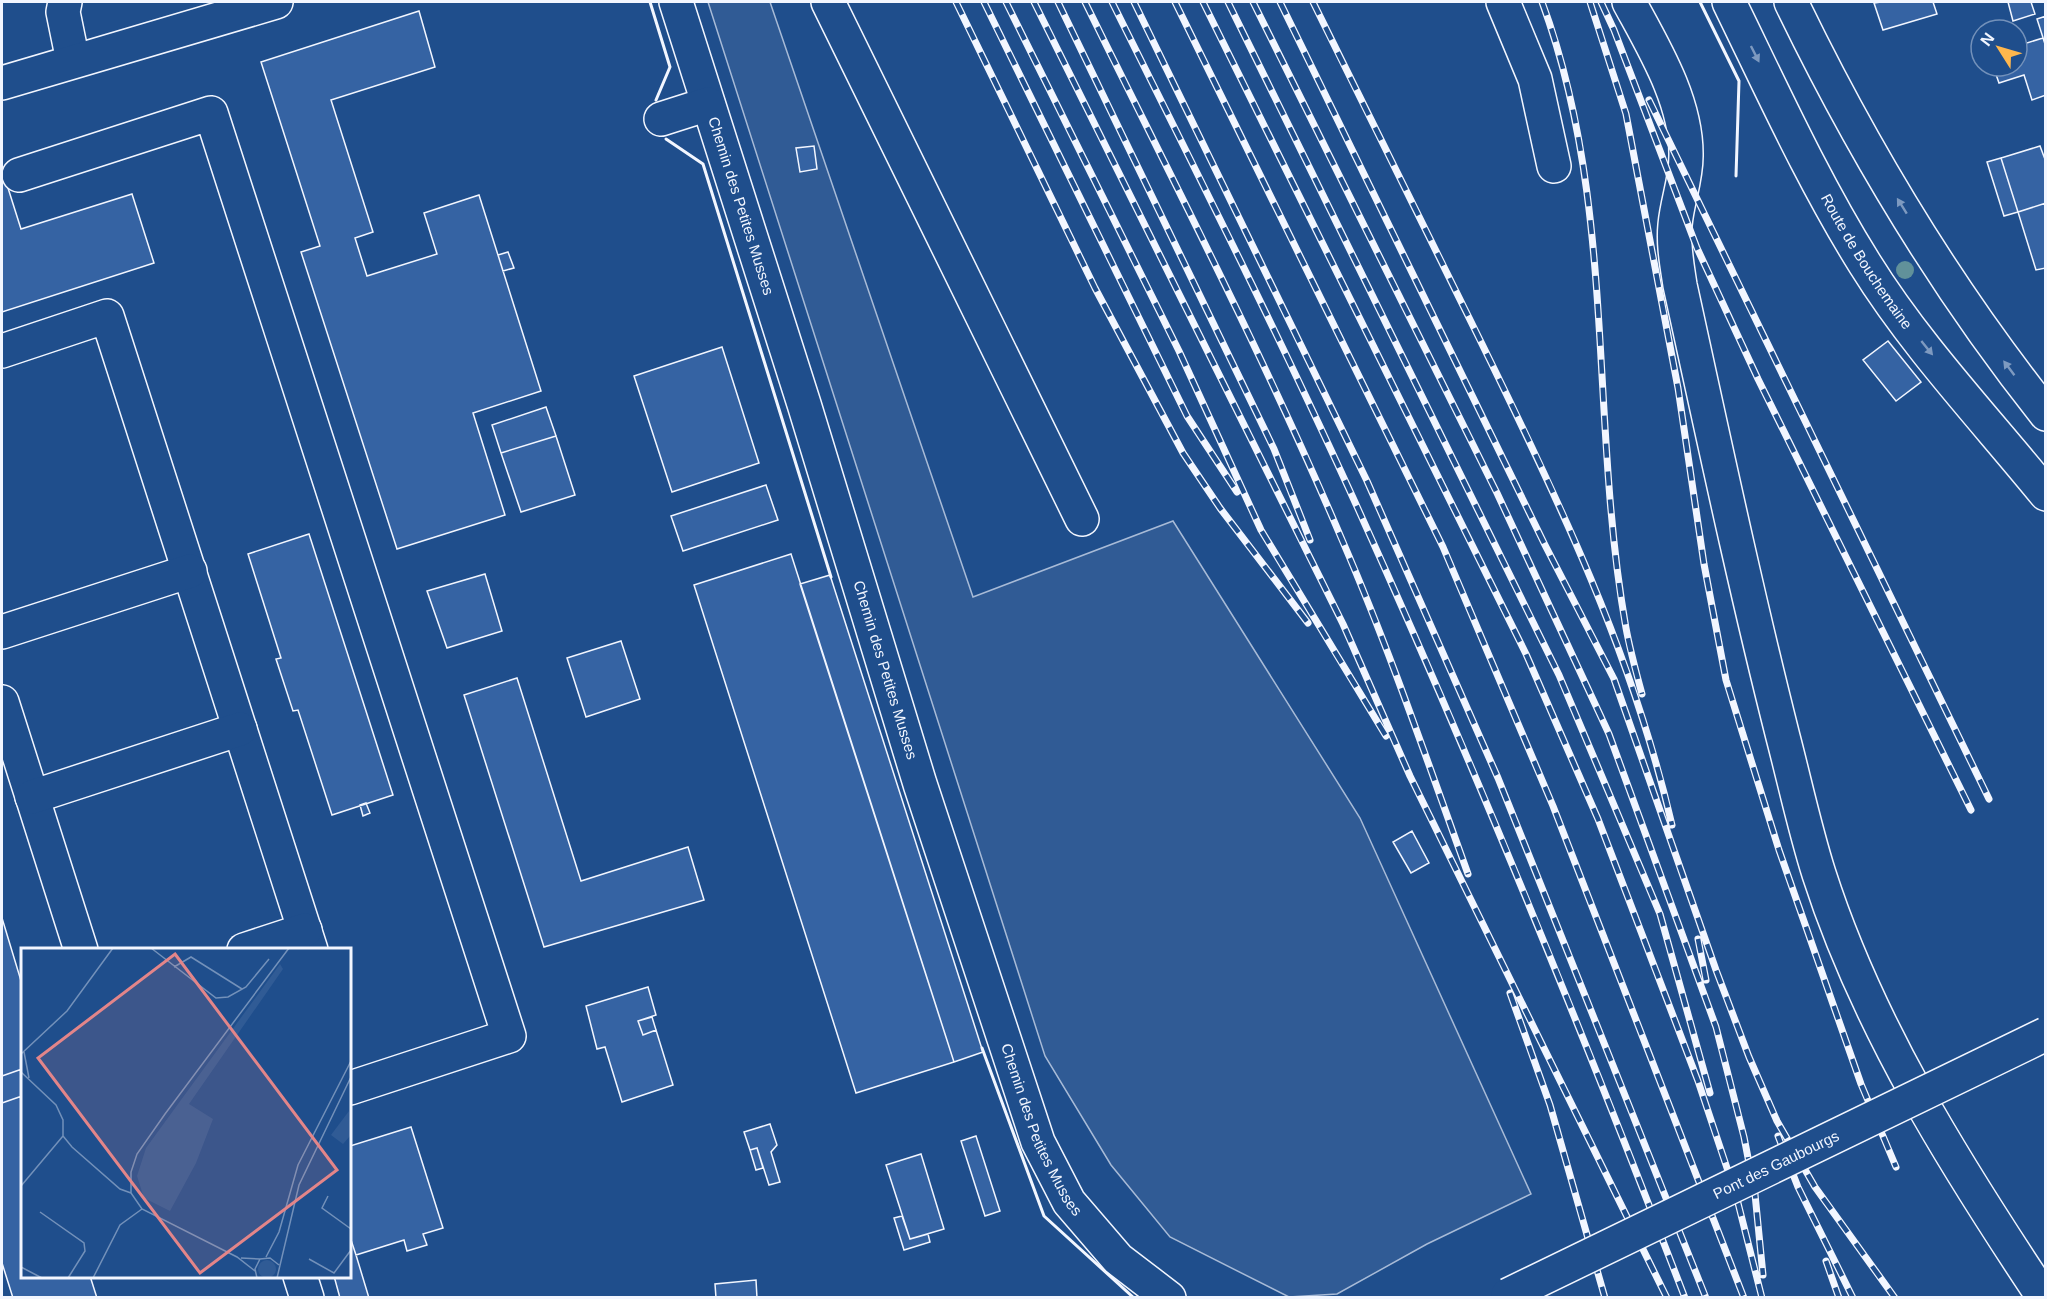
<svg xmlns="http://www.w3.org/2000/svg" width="2047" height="1299" font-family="Helvetica,sans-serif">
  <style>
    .built { fill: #305b95; stroke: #a8bbd7; stroke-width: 1.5 }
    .building { fill: #3563a3; stroke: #f2f6ff; stroke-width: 1.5 }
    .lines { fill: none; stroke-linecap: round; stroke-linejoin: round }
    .minor-casing { stroke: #f2f6ff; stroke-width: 36 }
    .minor { stroke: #1f4e8c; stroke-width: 33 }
    .rail-casing { stroke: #f2f6ff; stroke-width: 7 }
    .rail { stroke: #1f4e8c; stroke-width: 4.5; stroke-dasharray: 14; stroke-linecap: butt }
    .minor-bridge-casing { stroke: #f2f6ff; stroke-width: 36; stroke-linecap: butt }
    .minor-bridge { stroke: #1f4e8c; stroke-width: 33 }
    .wall { stroke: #f2f6ff; stroke-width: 3 }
    .tree { fill: #61919a }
    .oneway { fill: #7e9ac0 }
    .labels { text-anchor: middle; stroke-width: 4.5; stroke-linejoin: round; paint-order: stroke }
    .street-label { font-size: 15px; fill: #f2f6ff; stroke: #1f4e8c }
    .inset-road { fill: none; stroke: #7391ba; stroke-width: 1.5 }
    .view { fill: #e38589; fill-opacity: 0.15; stroke: #e38589; stroke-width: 3 }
    .inset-edge { fill: none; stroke: #f2f6ff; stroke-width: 3 }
  </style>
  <rect width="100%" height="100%" fill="#1f4e8c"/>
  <path class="built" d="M708,2H770L973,597L1173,521L1360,818L1531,1194L1427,1244L1337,1294L1289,1297L1170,1237L1111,1165L1045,1056Z"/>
  <path class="building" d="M1881,2H1933L1937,14L1883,30L1874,3Z
    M2008,2H2031L2035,14L2013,21Z
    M419,11L435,67L331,100L373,232L355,238L367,276L437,254L424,213L479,195L541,391L473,413L505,515L397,549L301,252L320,246L261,62Z
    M2046,16V47L2037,19Z
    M2043,38L2046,47V95L2032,100L2024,75L1999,83L1993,66H2017V46Z
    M814,146L817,169L800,172L796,148Z
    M2040,146L2046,162V203L2018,212L2001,158Z
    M2001,158L2018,212L2004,216L1987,162Z
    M2,169L21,229L132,194L154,263L2,312Z
    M2046,203V268L2036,270L2018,212Z
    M508,252L514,268L503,271L498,255Z
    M1888,341L1921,382L1896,401L1863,360Z
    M722,347L759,463L672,492L634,376Z
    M546,407L556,436L501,453L492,425Z
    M556,436L575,495L521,512L501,453Z
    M766,485L778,520L683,551L671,516Z
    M309,534L393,795L332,815L298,710L293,711L276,659L281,658L248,554Z
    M791,554L954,1062L856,1093L694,585Z
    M485,574L502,631L447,648L427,591Z
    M830,575L983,1052L954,1062L800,584Z
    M621,641L640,699L586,717L567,658Z
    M517,678L581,881L688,847L704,900L544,947L464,695Z
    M366,803L370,813L363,816L360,805Z
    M1412,831L1429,863L1411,873L1393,842Z
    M2,918L22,984V1069L2,1076Z
    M648,987L656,1015L638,1021L643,1035L656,1030L673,1085L622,1102L605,1047L597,1049L586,1006Z
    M652,1017L656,1030L643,1035L638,1021Z
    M22,1069V1096L2,1103V1076Z
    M22,1096V1276H90L97,1298H13L2,1263V1103Z
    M770,1124L777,1145L771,1152L780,1182L769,1185L757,1148L750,1150L744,1132Z
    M411,1127L443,1228L423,1234L427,1245L407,1251L404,1240L356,1255L350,1237V1146Z
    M976,1136L1000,1211L985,1216L961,1141Z
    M757,1148L763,1168L756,1170L750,1150Z
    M921,1154L944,1229L910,1239L886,1165Z
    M902,1216L910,1239L928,1234L930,1242L904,1250L894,1218Z
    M350,1237L356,1255L369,1298H340L334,1276H350Z
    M756,1280L757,1298H716L715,1284Z"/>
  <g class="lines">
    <g class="minor-casing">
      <g id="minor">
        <path d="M65,2L63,12L73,61"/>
        <path id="s1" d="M676,2L804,404L920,784L1038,1142L1069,1202L1118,1259L1169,1298"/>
        <path d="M828,2L1082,519"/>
        <path d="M1503,2L1535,79L1554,166"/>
        <path d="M1629,2C1654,48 1687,102 1686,156C1686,180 1677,202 1675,225C1673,245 1677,265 1680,285C1713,436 1745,587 1783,737C1795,783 1805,830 1819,874C1868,1027 1956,1166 2044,1298"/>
        <path id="s2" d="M1729,2C1772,90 1813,181 1865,264C1916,346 1985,419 2046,494"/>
        <path d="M1791,2C1861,147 1945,287 2046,414"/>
        <path d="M2,83L276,2"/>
        <path d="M661,119L708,104"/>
        <path d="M19,175L211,113L509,1036L350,1088"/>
        <path d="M2,351L107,316L311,950"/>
        <path d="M2,632L190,571"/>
        <path d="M2,702L81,950"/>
        <path d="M32,797L240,729"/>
        <path d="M244,950L305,930"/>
        <path d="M300,1276L307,1298"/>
      </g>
    </g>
    <use href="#minor" class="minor"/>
    <g class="rail-casing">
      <path id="rail" d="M956,2L1095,288L1183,453L1220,508L1308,623
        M984,2L1187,416L1237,492
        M1006,2L1179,351L1261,530L1386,736
        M1034,2L1343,624L1410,776L1667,1298
        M1058,2L1274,449L1310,540
        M1085,2C1173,181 1265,358 1343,542C1390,651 1428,763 1468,874
        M1112,2C1192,163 1274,325 1349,489C1470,754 1580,1025 1685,1298
        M1134,2L1367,481L1498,778L1706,1298
        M1175,2L1443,547L1553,806L1744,1298
        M1203,2L1526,654L1598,819L1698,1081L1736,1195L1762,1298
        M1228,2L1559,675L1660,914L1710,1093
        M1253,2L1497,493L1609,734L1716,1027L1744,1137L1755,1194L1763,1275
        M1280,2L1545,545L1614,679L1716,970L1749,1057L1777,1121L1815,1187L1895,1298
        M1313,2C1369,116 1426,230 1482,344C1559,501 1632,653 1672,825
        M1542,2C1617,205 1589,419 1626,628C1630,650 1636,672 1642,694
        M1590,2L1626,114L1678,388L1704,564L1726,680L1779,850L1861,1084L1896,1167
        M1601,2L1614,30L1697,248L1758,379L1971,810
        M1649,100L1989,799
        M1698,939L1706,980
        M1510,993L1550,1105L1605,1298
        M1778,1136L1798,1187L1853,1298
        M1826,1261L1839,1298"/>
    </g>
    <use href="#rail" class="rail"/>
    <g class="minor-bridge-casing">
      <g id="minor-bridge">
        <path id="s3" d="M1508,1295L2046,1034"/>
      </g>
    </g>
    <use href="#minor-bridge" class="minor-bridge"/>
    <path class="wall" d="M650,2L670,67L656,100
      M1700,2L1739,81L1736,176
      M666,139L703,164L831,577
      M982,1048L1044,1216L1134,1298"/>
  </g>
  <circle class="tree" cx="1905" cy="270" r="9"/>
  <defs><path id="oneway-solid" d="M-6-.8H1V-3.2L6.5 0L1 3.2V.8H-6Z" transform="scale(1.5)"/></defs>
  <g class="oneway">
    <use href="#oneway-solid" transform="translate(1755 54) rotate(63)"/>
    <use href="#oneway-solid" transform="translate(1902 206) rotate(-122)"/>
    <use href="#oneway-solid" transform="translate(1927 348) rotate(51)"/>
    <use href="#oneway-solid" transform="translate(2009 368) rotate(-127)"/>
  </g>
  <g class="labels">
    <g class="street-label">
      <text dy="5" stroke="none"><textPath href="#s1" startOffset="214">Chemin des Petites Musses</textPath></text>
      <text dy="5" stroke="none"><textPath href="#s2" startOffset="294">Route de Bouchemaine</textPath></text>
      <text dy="5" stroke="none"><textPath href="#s1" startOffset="700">Chemin des Petites Musses</textPath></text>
      <text dy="5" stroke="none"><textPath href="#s1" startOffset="1186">Chemin des Petites Musses</textPath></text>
      <text dy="5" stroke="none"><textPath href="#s3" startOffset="298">Pont des Gaubourgs</textPath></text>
    </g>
  </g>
  <g transform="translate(21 948)">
    <rect width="330" height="330" fill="#1f4e8c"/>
    <path d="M259,16L262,21L168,156L192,171L175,215L149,263L123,250L116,228L125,200ZM328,163L330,187L322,196L310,187ZM237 321a9 9 0 1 1 18 0a9 9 0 1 1-18 0Z" fill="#305b95"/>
    <path class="inset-road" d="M130,0L195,50L207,49L225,39L248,11M153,19L170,9L221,41M3,104L8,130M0,106L46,63L92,0M0,124L35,157L42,172V188L51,199L99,241L110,245M0,238L42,188M307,248L301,260L330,281M19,264L63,295L64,303L47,330M245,309L258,284L277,217L330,113M220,310L239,311M288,311L313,325L330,302M0,319L21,330M234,323L216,309L121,261L110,245V224L116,206L144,166L268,0M72,330L99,277L121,261M236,330L234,321L239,311L249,310L258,317M256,330L278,237L330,129"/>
    <path class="view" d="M154,6L316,222L179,325L17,110Z"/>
    <rect width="330" height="330" class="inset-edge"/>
  </g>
  <rect width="2047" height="1299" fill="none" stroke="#f2f6ff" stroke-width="6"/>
  <g transform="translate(1999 48) rotate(307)"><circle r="28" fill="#1f4e8c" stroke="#7391ba" stroke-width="1.5"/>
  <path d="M0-4.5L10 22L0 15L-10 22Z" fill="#ffb74d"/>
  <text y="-9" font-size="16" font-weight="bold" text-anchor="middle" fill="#f2f6ff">N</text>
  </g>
</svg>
